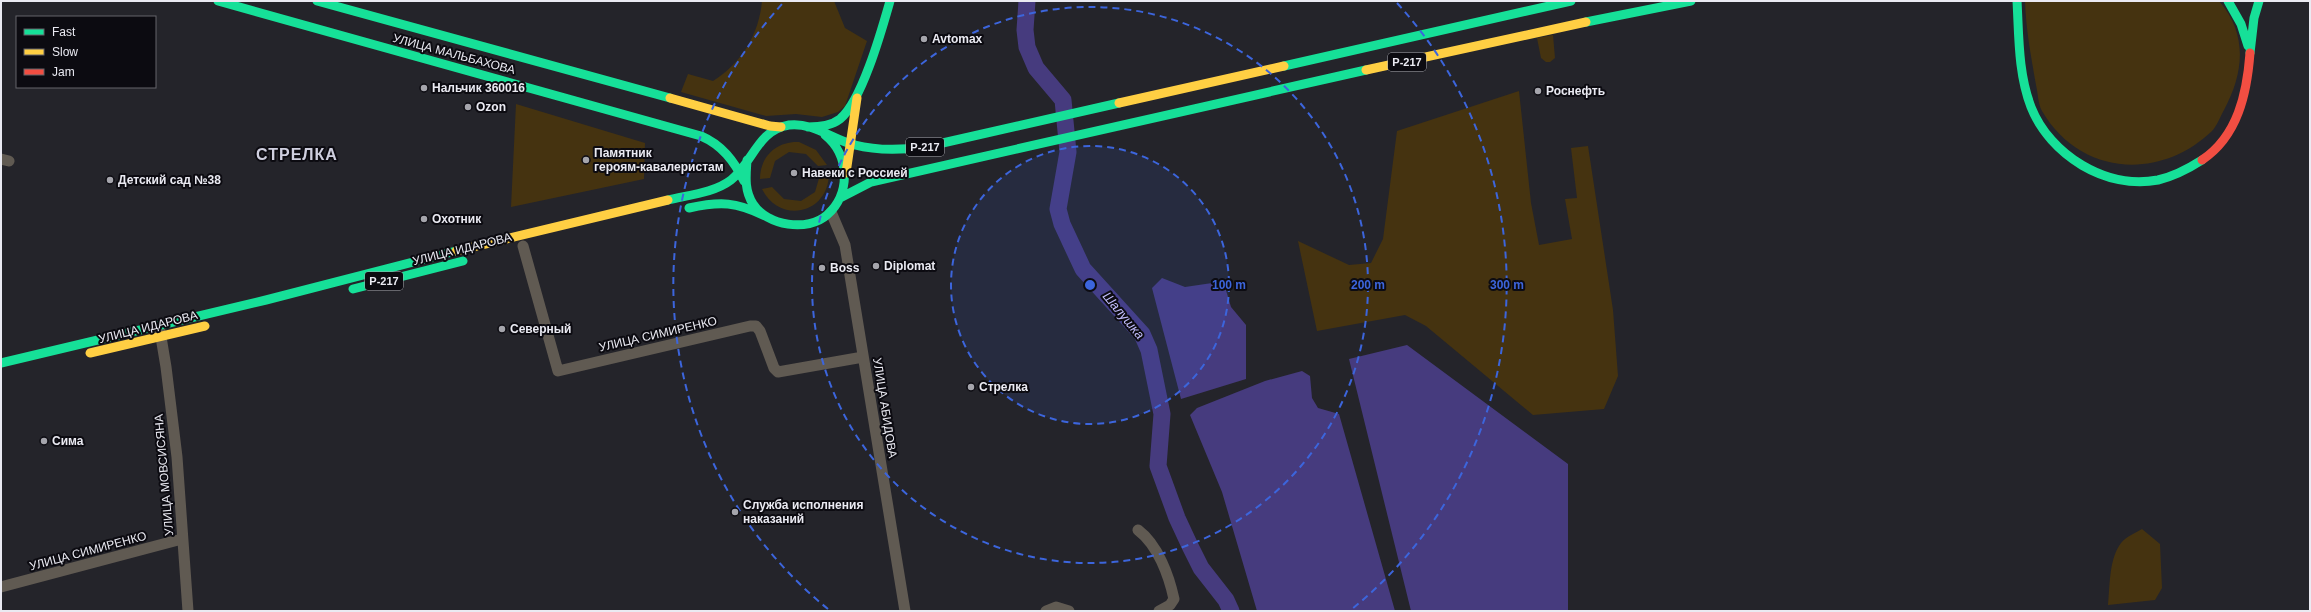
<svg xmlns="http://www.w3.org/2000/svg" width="2311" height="612" font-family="Arial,sans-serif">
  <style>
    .green { fill: #453310 }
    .water { fill: #463b7e }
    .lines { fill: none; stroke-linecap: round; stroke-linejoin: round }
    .river { stroke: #463b7e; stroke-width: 17 }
    .street { stroke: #605a52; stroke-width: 11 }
    .fast { stroke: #16e098; stroke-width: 9 }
    .slow { stroke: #ffcf43; stroke-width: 9 }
    .jam { stroke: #f24e42; stroke-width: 9 }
    .ring { fill: none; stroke: #3c65dc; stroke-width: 2; stroke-dasharray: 7 5 }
    .poi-dot { fill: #a5a5ac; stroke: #0c0b11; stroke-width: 1.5 }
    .labels { text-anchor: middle; stroke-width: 4; stroke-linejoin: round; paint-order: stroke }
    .shield { fill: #0c0b11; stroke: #a7a7ae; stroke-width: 1 }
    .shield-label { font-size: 11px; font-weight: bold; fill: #eaeaf2 }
    .poi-label { font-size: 12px; font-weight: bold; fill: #eaeaf2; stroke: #0c0b11; text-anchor: start }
    .street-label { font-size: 12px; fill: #eaeaf2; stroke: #0c0b11 }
    .water-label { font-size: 13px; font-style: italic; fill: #c2bdfc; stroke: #0c0b11 }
    .district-label { font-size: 16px; font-weight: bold; letter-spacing: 1px; fill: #cfcfdf; stroke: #0c0b11 }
    .centre { fill: #3c65dc; stroke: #0c0b11; stroke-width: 2 }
    .ring-label { font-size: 12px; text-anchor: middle; font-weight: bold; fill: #3c65dc; stroke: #0c0b11; stroke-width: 4; stroke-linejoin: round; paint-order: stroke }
  </style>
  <rect width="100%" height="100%" fill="#24242a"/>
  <path class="green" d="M762,1H834L845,28L867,41L845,106L838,112L822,117L796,114L766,116L681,92L688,74L713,81C742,63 759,34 762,1Z
    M2025,1H2219C2248,34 2244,73 2224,110C2220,117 2217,126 2212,131C2160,181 2080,176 2042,111C2038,104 2038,93 2036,85C2031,56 2026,30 2025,1Z
    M1553,35L1555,58L1550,62H1546L1541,58L1537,38Z
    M1519,91L1531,203L1539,245L1572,239L1565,199L1577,198L1571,148L1588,146L1613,310L1618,376L1604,409L1533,415L1426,326L1405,315L1317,331L1298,241L1349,265L1371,263L1383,239L1397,131Z
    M516,104L645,143L644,179L511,207Z
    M799,142L816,150L827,165L818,166L806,154L789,152L775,161L770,178L760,179C760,156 777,141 799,142Z
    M829,173C829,214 780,225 762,189L772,187L784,199L801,201L815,192L820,175Z
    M2142,529L2160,544L2162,588L2155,600L2108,605C2110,586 2109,562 2119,546C2124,537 2134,534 2142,529Z"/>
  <path class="water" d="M1162,278L1185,287L1219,282L1225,287L1231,307L1246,325V379L1181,399L1152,288Z
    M1407,345L1568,464V611H1411L1349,359Z
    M1302,371L1310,376L1312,398L1318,408L1339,414L1395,611H1257L1222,492L1190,415L1197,408L1265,381Z"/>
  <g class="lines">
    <path class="river" d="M1027,1L1025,30L1027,47L1036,68L1063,100L1068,152L1058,209L1062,224L1083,269L1142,334L1149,350L1162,414L1158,466L1177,518L1190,546L1201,568L1226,600L1231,611"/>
    <path class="street" d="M1,159L9,161
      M831,212L845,245L905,611
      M523,246L558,371L750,326H756L760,331L774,368L778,372L863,357
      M160,331L166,367L177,457L188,611
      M1138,530C1158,545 1169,576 1174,599L1170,605L1159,611
      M1,587L182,539
      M1046,611L1056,607L1069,611"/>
    <path class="fast" d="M218,1L701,136C722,145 734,161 744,181
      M317,1L670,98
      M2017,1C2019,36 2018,73 2031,107C2050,155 2106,190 2158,180C2175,176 2188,169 2202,160
      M2228,1L2241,24L2248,46
      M1586,22L1691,1
      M2250,53L2254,18L2259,1
      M1284,66L1571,1
      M808,127C819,127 831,126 840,119C862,101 882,29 890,1
      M747,160C746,176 744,190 753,204C767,226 808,232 827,215C851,194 850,155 825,135
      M840,198L871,182L1366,70
      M668,200C688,195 714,193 731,180C753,163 757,130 789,125C813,122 833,140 855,145C878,151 902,150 925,147L1119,103
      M689,208C721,201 736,202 765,216
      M353,289L463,261
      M1,363L266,300L456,251"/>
    <path class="slow" d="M1366,70L1586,22
      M670,98L770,126L781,127
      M1119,103L1284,66
      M846,173L857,98
      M456,251L668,200
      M90,353L205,326"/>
    <path class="jam" d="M2202,160C2238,136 2247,93 2250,53"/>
  </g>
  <circle cx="1090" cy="285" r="139" fill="#3c65dc" fill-opacity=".12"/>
  <g class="ring">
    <circle cx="1090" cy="285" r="139"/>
    <circle cx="1090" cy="285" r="278"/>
    <path d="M828 609A417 417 0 0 1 783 3M1397 3A417 417 0 0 1 1352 609"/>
  </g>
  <g class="poi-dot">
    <circle cx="924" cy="39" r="4"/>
    <circle cx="424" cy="88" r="4"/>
    <circle cx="1538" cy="91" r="4"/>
    <circle cx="468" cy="107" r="4"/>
    <circle cx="586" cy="160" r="4"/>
    <circle cx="794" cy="173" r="4"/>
    <circle cx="110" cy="180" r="4"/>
    <circle cx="424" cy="219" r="4"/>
    <circle cx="876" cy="266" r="4"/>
    <circle cx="822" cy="268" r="4"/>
    <circle cx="502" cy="329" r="4"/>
    <circle cx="971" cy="387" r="4"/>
    <circle cx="44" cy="441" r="4"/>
    <circle cx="735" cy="512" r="4"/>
  </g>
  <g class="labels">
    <g class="shield">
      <rect x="1388" y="53" width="38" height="18" rx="3"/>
      <rect x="906" y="138" width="38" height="18" rx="3"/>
      <rect x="365" y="272" width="38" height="18" rx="3"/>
    </g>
    <g class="shield-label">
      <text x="1407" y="66">Р-217</text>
      <text x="925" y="151">Р-217</text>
      <text x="384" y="285">Р-217</text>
    </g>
    <g class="poi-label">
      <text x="932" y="43">Avtomax</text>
      <text x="432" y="92">Нальчик 360016</text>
      <text x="1546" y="95">Роснефть</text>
      <text x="476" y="111">Ozon</text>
      <text x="594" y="157">Памятник<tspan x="594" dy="14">героям-кавалеристам</tspan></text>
      <text x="802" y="177">Навеки с Россией</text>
      <text x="118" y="184">Детский сад №38</text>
      <text x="432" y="223">Охотник</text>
      <text x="884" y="270">Diplomat</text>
      <text x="830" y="272">Boss</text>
      <text x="510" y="333">Северный</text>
      <text x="979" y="391">Стрелка</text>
      <text x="52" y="445">Сима</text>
      <text x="743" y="509">Служба исполнения<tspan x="743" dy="14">наказаний</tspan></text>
    </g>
    <g class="street-label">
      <text transform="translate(454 54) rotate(15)" y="4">УЛИЦА МАЛЬБАХОВА</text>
      <text transform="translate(462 249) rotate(-14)" y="4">УЛИЦА ИДАРОВА</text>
      <text transform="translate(148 327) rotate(-14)" y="4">УЛИЦА ИДАРОВА</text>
      <text transform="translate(658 334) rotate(-13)" y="4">УЛИЦА СИМИРЕНКО</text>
      <text transform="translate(885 408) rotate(81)" y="4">УЛИЦА АБИДОВА</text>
      <text transform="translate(164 475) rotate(-95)" y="4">УЛИЦА МОВСИСЯНА</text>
      <text transform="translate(88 551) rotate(-15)" y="4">УЛИЦА СИМИРЕНКО</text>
    </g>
    <g class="water-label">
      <text transform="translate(1124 315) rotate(50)" y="5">Шалушка</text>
    </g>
    <g class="district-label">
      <text x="297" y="160">СТРЕЛКА</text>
    </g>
  </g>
  <circle cx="1090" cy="285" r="6" class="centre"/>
  <g class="ring-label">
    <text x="1229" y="289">100 m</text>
    <text x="1368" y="289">200 m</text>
    <text x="1507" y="289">300 m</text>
  </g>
  <rect width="2311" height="612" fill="none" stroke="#eaeaf2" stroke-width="4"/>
  <rect x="16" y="16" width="140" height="72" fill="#0c0b11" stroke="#65646b"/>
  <rect x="24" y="29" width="20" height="6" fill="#16e098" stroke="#65646b"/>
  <text x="52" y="36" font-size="12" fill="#eaeaf2">Fast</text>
  <rect x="24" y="49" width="20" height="6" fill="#ffcf43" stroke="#65646b"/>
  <text x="52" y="56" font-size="12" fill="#eaeaf2">Slow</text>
  <rect x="24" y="69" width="20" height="6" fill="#f24e42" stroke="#65646b"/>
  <text x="52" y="76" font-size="12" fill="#eaeaf2">Jam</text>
</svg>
